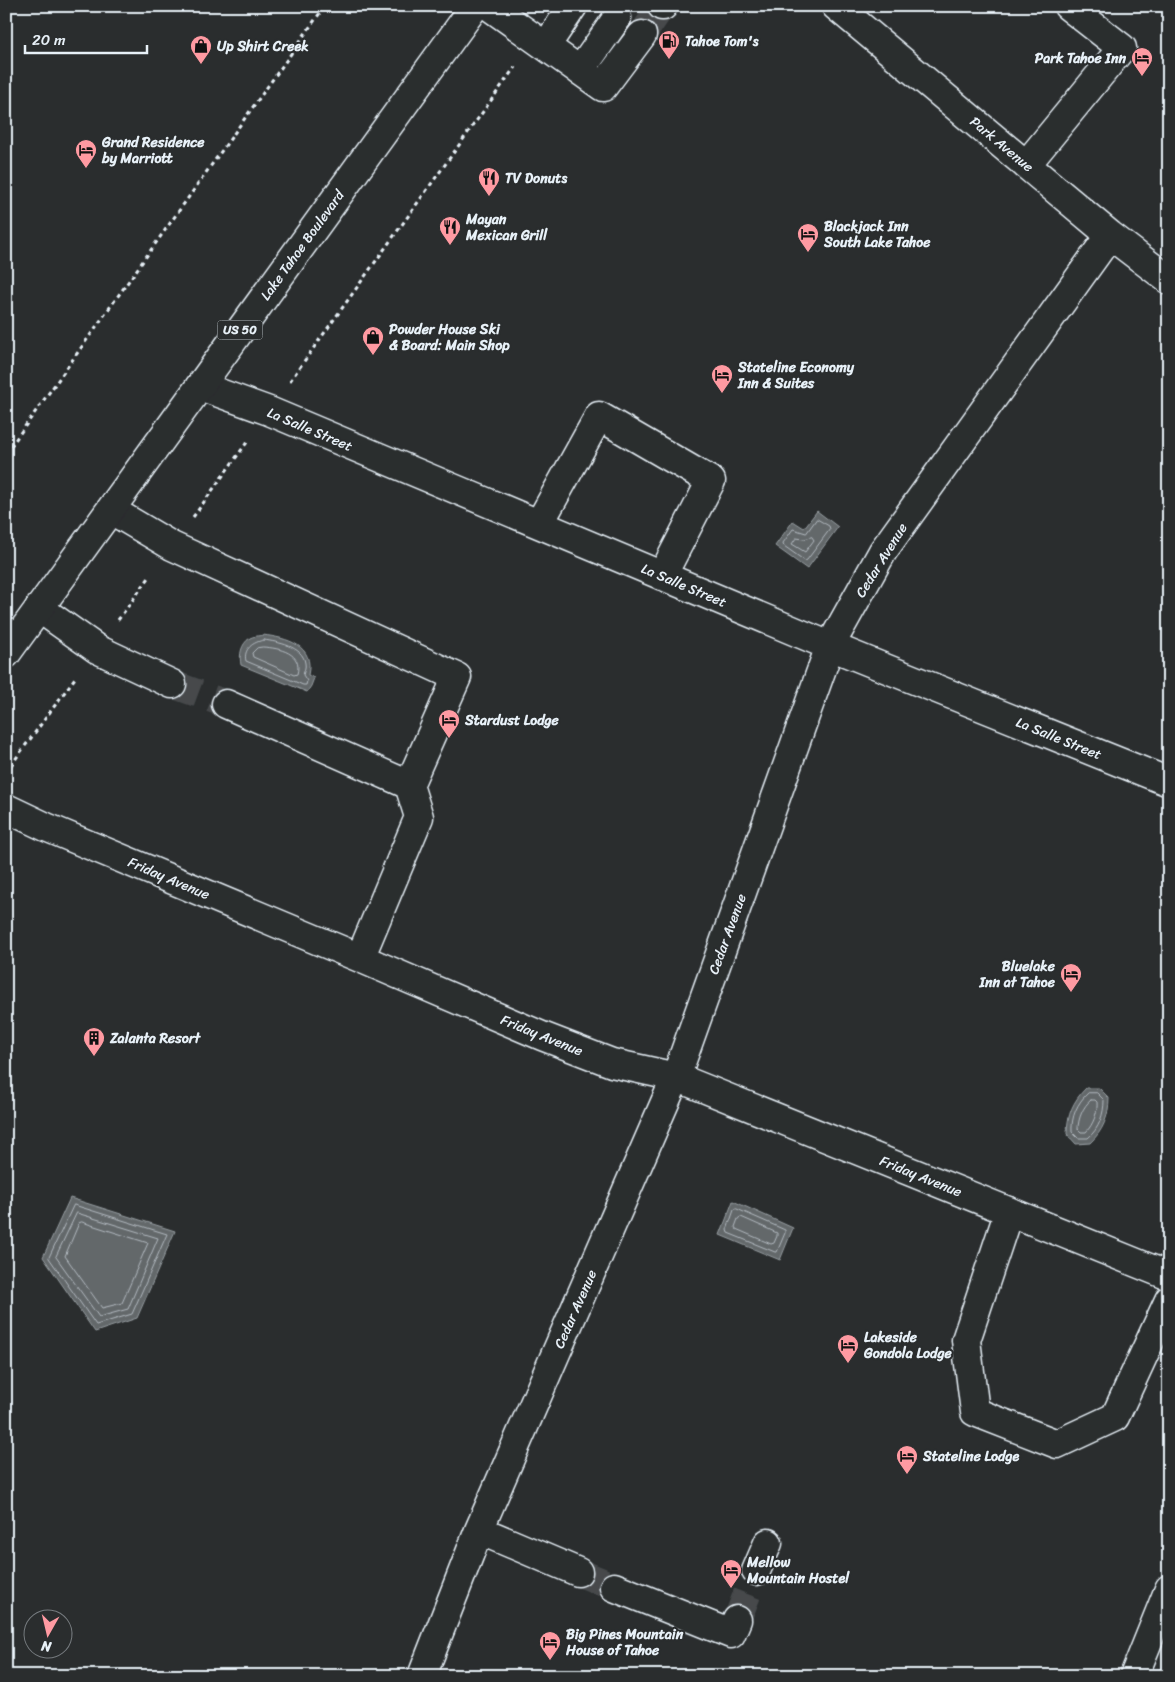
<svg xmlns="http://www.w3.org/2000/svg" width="1175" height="1682" font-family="Sriracha,sans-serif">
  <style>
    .water { fill: #63686b; stroke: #989fa3 }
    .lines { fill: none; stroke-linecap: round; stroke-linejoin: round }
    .shore { stroke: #b3bac0; stroke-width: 1 }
    .minor-tunnel { stroke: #464a4c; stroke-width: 28; stroke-dasharray: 28 14; stroke-linecap: butt }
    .minor-casing { stroke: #e8f1f8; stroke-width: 31 }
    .highway-casing { stroke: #e8f1f8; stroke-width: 31 }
    .path { stroke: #e8f1f8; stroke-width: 3; stroke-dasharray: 4 4; stroke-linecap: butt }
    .minor { stroke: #2a2d2e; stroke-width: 28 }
    .highway { stroke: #2a2d2e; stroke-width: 28 }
    .labels { text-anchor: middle; stroke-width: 4; stroke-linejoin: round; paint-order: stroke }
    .shield { fill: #2a2d2e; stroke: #afb6bb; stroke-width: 1 }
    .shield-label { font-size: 12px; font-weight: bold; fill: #e8f1f8 }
    .poi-label { font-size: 14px; font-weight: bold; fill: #e8f1f8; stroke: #2a2d2e; text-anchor: start }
    .street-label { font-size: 14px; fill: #e8f1f8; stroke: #2a2d2e }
  </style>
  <rect width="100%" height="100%" fill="#2a2d2e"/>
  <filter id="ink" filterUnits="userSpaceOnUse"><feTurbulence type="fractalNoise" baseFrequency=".02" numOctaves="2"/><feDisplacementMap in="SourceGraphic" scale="10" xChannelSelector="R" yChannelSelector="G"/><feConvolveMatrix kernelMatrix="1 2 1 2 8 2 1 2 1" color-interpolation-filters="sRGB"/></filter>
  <g filter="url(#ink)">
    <path class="water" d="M817,511L838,527L807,569L775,546L793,521L804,528Z
      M263,635C287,638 315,645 308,675L314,678L311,686L307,692L241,665C239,655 241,644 250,638C253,636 260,636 263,635Z
      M1086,1088H1099L1109,1098C1109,1116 1103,1131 1090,1143L1076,1144L1067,1134C1067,1115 1073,1101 1086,1088Z
      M70,1198L175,1231L137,1318L95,1332L43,1257Z
      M733,1201L793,1228L780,1260L720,1235Z"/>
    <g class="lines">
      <path class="shore" d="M817,519L829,526L830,529L807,560L805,561L784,546L783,543L793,529L806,533Z
        M812,537L814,540L805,552L792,544L796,538L804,539Z
        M264,640C277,642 303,646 305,663C306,667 304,671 303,675L307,681L306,685H303L246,661C243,649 253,642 264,640Z
        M263,647C280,648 303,653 297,674L294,675L253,657L252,653L257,648Z
        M1097,1093L1104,1100C1104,1114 1099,1129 1088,1138H1078L1072,1132C1071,1117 1077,1103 1088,1093Z
        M1091,1100H1095L1097,1102C1098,1112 1093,1125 1086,1132H1081L1078,1129C1078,1119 1083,1106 1091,1100Z
        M74,1205L167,1234L132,1314L96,1325L49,1258Z
        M737,1209L785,1230V1233L777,1252H775L728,1233L727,1230L734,1210Z
        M77,1213L158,1238L128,1309L99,1317L56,1257Z
        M741,1217L777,1233V1236L774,1243L771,1244L736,1229L735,1227L738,1219Z
        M82,1222L148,1243L122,1303L102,1308L65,1256L79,1223Z"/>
      <path class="minor-tunnel" d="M642,35L662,6
        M172,684L226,704
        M578,1572L614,1587
        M737,1620L756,1571"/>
      <g class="minor-casing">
        <path id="minor" d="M489,6L603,87L642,35
          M662,6H663
          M836,6L1110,235L1169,280
          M546,46L573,6
          M580,71L617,18
          M1026,165L1122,48L1068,6
          M200,386L269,411L830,646L1169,782
          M111,510L172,546L457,677L409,785L226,704
          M539,524L599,416L711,481L662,576
          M39,608L97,649L172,684
          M6,808L46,827L360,958L542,1036L612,1063L676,1077L1169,1276
          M360,958L419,817L409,785
          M1009,1211L966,1340L975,1412L1057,1444L1115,1417L1169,1300
          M479,1530L578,1572
          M756,1571L768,1543
          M614,1587L731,1634L737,1620
          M422,1676L479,1530L676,1077L830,646L883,551L1110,235
          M1134,1676L1169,1589"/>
      </g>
      <g class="highway-casing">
        <path id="highway" d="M6,654L475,6"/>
      </g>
      <path class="path" d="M290,381L515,67
        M6,453L325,6
        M193,517L248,441
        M118,620L151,575
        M6,772L75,678"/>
      <use href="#minor" class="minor"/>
      <use href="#highway" class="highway"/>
    </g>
  </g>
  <defs>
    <g id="fuel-pin" transform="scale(1.125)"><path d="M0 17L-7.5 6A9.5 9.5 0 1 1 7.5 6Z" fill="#ff9aa2" stroke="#2a2d2e"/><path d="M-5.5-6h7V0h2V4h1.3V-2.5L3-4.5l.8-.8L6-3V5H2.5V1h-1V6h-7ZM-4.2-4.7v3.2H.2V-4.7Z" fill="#111"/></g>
    <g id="shop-pin" transform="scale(1.125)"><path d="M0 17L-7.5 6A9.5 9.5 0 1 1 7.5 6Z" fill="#ff9aa2" stroke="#2a2d2e"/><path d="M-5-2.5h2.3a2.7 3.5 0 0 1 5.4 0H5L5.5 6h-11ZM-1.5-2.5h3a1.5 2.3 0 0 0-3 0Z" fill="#111"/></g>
    <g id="hotel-pin" transform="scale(1.125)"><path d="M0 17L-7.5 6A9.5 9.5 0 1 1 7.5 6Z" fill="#ff9aa2" stroke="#2a2d2e"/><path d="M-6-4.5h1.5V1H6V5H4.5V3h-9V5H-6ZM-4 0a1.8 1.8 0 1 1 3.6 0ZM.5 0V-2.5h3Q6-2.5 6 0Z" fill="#111"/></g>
    <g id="restaurant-pin" transform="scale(1.125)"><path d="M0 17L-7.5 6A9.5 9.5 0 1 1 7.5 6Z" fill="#ff9aa2" stroke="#2a2d2e"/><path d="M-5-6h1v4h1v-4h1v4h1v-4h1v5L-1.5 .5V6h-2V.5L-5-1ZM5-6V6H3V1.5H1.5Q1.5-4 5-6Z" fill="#111"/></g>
    <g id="building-pin" transform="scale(1.125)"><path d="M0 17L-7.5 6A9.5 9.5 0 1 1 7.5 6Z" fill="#ff9aa2" stroke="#2a2d2e"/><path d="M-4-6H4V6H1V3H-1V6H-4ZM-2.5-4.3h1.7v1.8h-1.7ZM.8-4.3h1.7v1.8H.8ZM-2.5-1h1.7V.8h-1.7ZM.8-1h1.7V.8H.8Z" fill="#111"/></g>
  </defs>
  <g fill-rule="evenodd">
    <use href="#fuel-pin" x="669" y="41"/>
    <use href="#shop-pin" x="201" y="46"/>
    <use href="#hotel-pin" x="1142" y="58"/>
    <use href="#hotel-pin" x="86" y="150"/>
    <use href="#restaurant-pin" x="489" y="178"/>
    <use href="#restaurant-pin" x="450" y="227"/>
    <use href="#hotel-pin" x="808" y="234"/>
    <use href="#shop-pin" x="373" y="337"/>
    <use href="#hotel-pin" x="722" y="375"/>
    <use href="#hotel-pin" x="449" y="720"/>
    <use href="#hotel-pin" x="1071" y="974"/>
    <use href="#building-pin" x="94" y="1038"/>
    <use href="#hotel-pin" x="848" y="1345"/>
    <use href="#hotel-pin" x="907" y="1456"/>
    <use href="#hotel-pin" x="731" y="1570"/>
    <use href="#hotel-pin" x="550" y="1642"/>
  </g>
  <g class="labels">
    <rect class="shield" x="217.5" y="320.5" width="45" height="19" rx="4"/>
    <g class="shield-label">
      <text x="240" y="334">US 50</text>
    </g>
    <g class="poi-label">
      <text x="685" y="46">Tahoe Tom's</text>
      <text x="217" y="51">Up Shirt Creek</text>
      <text x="1126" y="63" text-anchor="end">Park Tahoe Inn</text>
      <text x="102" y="147">Grand Residence<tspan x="102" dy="16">by Marriott</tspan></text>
      <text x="505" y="183">TV Donuts</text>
      <text x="466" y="224">Mayan<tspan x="466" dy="16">Mexican Grill</tspan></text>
      <text x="824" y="231">Blackjack Inn<tspan x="824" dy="16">South Lake Tahoe</tspan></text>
      <text x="389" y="334">Powder House Ski<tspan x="389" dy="16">&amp; Board: Main Shop</tspan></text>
      <text x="738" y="372">Stateline Economy<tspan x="738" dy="16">Inn &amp; Suites</tspan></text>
      <text x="465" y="725">Stardust Lodge</text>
      <text x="1055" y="971" text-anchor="end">Bluelake<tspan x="1055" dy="16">Inn at Tahoe</tspan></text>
      <text x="110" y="1043">Zalanta Resort</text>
      <text x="864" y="1342">Lakeside<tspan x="864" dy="16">Gondola Lodge</tspan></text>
      <text x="923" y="1461">Stateline Lodge</text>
      <text x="747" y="1567">Mellow<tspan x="747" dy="16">Mountain Hostel</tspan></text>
      <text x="566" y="1639">Big Pines Mountain<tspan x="566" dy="16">House of Tahoe</tspan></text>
    </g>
    <g class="street-label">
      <text transform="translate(1002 144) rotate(40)" y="5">Park Avenue</text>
      <text transform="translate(302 245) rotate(-54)" y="5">Lake Tahoe Boulevard</text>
      <text transform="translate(310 429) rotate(23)" y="5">La Salle Street</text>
      <text transform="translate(881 560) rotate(-58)" y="5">Cedar Avenue</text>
      <text transform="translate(684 585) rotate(23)" y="5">La Salle Street</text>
      <text transform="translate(1059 738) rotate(22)" y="5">La Salle Street</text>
      <text transform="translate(169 878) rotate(23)" y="5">Friday Avenue</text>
      <text transform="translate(727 934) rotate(-70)" y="5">Cedar Avenue</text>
      <text transform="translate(542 1035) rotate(22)" y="5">Friday Avenue</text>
      <text transform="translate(921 1176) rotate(22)" y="5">Friday Avenue</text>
      <text transform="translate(575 1309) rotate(-66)" y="5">Cedar Avenue</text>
    </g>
  </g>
  <rect width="1175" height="1682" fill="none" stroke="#2a2d2e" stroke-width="25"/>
  <rect x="12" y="12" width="1150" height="1657" fill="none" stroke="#e8f1f8" stroke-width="2" filter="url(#ink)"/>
  <g transform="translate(48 1634) rotate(188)"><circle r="24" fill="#2a2d2e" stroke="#767b7f"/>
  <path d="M0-4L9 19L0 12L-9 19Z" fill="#ff9aa2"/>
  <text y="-8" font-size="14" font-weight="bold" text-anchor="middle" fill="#e8f1f8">N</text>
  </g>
  <path d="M25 45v8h122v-8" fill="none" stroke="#e8f1f8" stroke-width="2.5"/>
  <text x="32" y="45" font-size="15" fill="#e8f1f8" stroke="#2a2d2e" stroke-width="4" paint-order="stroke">20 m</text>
</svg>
